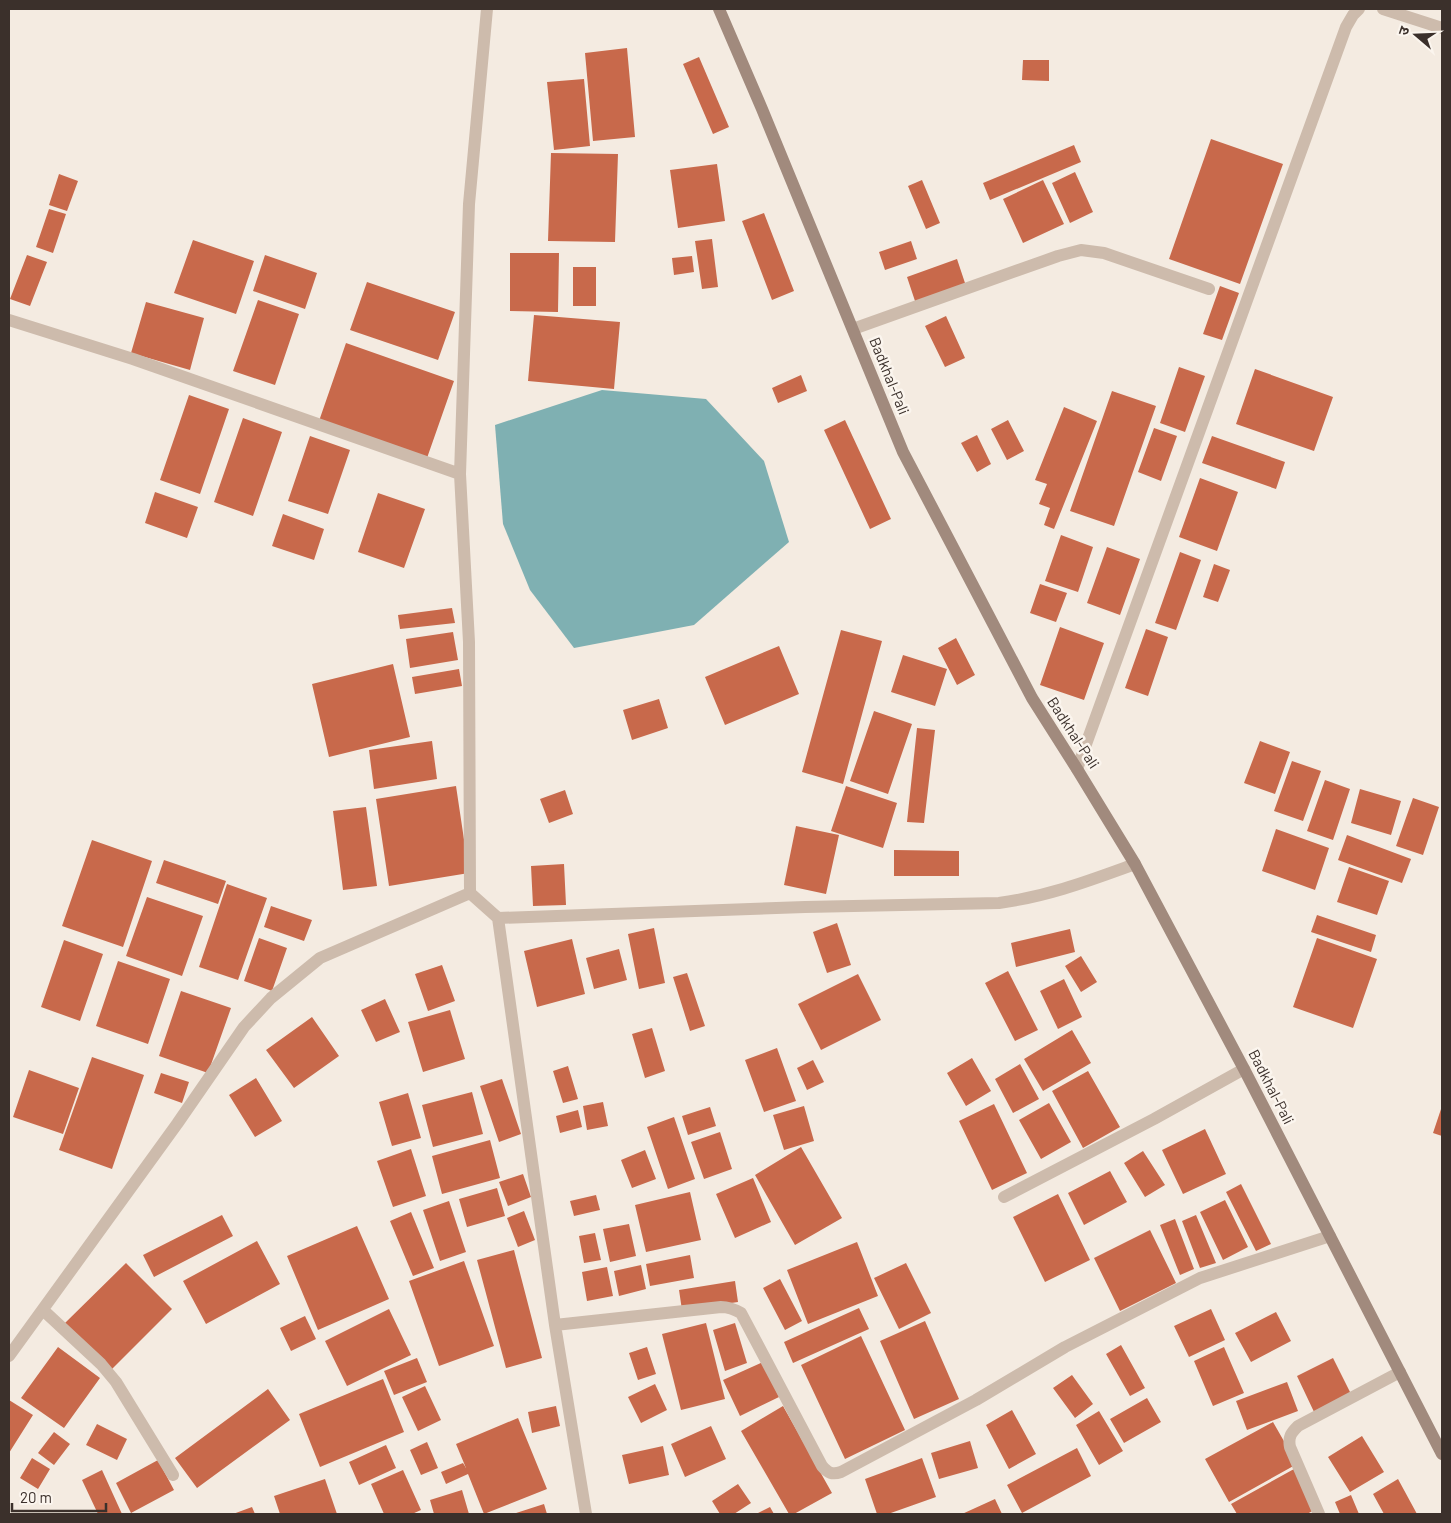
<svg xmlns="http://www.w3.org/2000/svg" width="1451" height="1523" font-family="Barlow,'Noto Sans Devanagari',sans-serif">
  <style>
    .water { fill: #7fb0b2 }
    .building { fill: #c8694b }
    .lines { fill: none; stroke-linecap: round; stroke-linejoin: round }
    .lane { stroke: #cdbbac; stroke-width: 12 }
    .street { stroke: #cdbbac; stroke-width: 12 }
    .secondary { stroke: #a18a7d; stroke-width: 12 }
    .labels { text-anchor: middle; stroke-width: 5; stroke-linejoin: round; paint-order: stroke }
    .street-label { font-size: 15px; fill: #3b302b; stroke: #fbf5ee }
  </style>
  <rect width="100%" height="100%" fill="#f4ebe1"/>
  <path class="water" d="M602,390L706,399L764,461L789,542L694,625L574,648L530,590L503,524L495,425Z"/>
  <path class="building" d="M627,48L635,137L593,141L585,53Z
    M699,57L729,127L713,134L683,64Z
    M1023,60H1049V81L1022,80Z
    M584,79L590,146L554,150L547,82Z
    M1211,139L1283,164L1240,284L1169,259Z
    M1074,145L1081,162L990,200L983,183Z
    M551,153L618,154L615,242L548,241Z
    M717,164L725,221L678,228L670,170Z
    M1075,172L1093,212L1070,223L1052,183Z
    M59,174L78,181L67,211L49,205Z
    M922,180L940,223L926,229L908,186Z
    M1043,180L1064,224L1023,243L1003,199Z
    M49,209L66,214L53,253L36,247Z
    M764,213L794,291L772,300L742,221Z
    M712,239L718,287L702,289L695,241Z
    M193,240L254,261L236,314L174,293Z
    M911,241L917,259L885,270L879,252Z
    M510,253H559L558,312L510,311Z
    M27,255L47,262L30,306L10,299Z
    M265,255L317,273L305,309L253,291Z
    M692,256L694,272L674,275L672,258Z
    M957,259L966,286L916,304L907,277Z
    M573,267H596V306H573Z
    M367,282L455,312L438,360L350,330Z
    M1220,286L1239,293L1222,340L1203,334Z
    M258,300L299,314L275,385L233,371Z
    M146,302L204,318L190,370L131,353Z
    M534,315L620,322L614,389L528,381Z
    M946,316L965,358L945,367L925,326Z
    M346,343L454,381L427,458L319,421Z
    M1179,367L1205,376L1185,432L1160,423Z
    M1255,369L1333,397L1314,451L1236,424Z
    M801,375L807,391L778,403L772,388Z
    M1112,391L1156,406L1114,526L1070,511Z
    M189,395L229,409L200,494L160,480Z
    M1064,407L1097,421L1054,529L1044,525L1050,508L1039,504L1047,484L1035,480Z
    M243,418L282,432L253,516L214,502Z
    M845,420L891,519L870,529L824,430Z
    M1008,420L1024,451L1007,460L991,429Z
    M1154,428L1177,436L1161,481L1138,472Z
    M977,435L991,464L977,472L961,443Z
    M310,436L350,450L328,514L288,501Z
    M1212,436L1285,462L1276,489L1202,463Z
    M1200,478L1238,492L1217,551L1179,537Z
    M155,492L198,507L187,538L145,523Z
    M378,493L425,509L404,568L358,552Z
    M283,514L324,529L314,560L272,546Z
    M1061,535L1093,547L1078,592L1045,581Z
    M1107,547L1140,559L1120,615L1087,603Z
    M1180,552L1201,560L1176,630L1155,623Z
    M1214,564L1230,570L1218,602L1203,597Z
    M1040,584L1067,593L1056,622L1030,613Z
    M452,608L455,623L400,629L398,615Z
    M1060,627L1104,643L1084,700L1040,685Z
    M1146,629L1168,637L1148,696L1125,688Z
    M841,630L882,641L843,784L802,772Z
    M453,632L458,660L410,668L406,639Z
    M956,638L975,675L957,685L938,648Z
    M779,646L799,694L725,725L705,677Z
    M903,655L947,669L935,706L891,692Z
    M393,664L410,737L329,757L312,684Z
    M459,669L462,686L415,694L412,677Z
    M659,699L668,728L632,740L623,710Z
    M874,711L912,724L888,794L850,781Z
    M917,728L935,730L924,823L907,822Z
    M432,741L437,779L374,789L369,750Z
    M1260,741L1290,752L1275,794L1244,783Z
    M1292,761L1321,771L1303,821L1274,811Z
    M1325,780L1350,789L1333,840L1307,831Z
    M456,786L469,873L389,886L376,799Z
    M846,786L897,803L883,848L831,831Z
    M1360,789L1401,801L1391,835L1351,823Z
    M565,790L573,814L549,823L540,799Z
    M1413,798L1439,807L1423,855L1396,846Z
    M366,807L377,886L343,890L333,811Z
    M796,826L839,835L826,894L784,885Z
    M1276,829L1329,848L1315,890L1262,871Z
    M1347,835L1411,859L1402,883L1338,860Z
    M92,840L152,861L123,947L62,926Z
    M894,850L959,851V876H894Z
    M164,860L226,881L218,904L156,883Z
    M564,864L566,905L533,906L531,866Z
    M1349,867L1389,881L1377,915L1337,902Z
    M227,884L267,898L238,980L199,967Z
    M147,897L203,916L182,976L126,956Z
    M271,906L312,920L304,941L264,927Z
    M1317,915L1376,935L1371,952L1311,932Z
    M837,923L851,965L827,973L813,932Z
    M654,928L665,983L639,989L628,934Z
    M1070,929L1075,952L1016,967L1011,943Z
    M259,938L287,948L272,991L244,981Z
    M1317,938L1377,959L1353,1028L1293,1007Z
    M572,939L585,994L537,1007L524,951Z
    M64,940L103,954L80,1021L41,1007Z
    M619,949L627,980L594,989L586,958Z
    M1081,956L1097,982L1081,992L1065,966Z
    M118,961L170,979L148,1044L96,1026Z
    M442,965L455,1001L428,1011L415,974Z
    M1008,971L1038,1030L1015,1041L985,983Z
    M687,973L705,1026L690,1031L673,977Z
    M858,974L881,1020L821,1050L798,1004Z
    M1064,979L1082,1017L1058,1029L1040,991Z
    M181,991L231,1008L208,1073L159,1056Z
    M385,999L400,1032L376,1042L361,1010Z
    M450,1010L465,1059L423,1072L408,1022Z
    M312,1017L339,1056L294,1088L266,1050Z
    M652,1028L665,1071L645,1078L632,1034Z
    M1072,1030L1091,1063L1043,1091L1024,1059Z
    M777,1048L796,1101L764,1112L745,1060Z
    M92,1057L144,1075L112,1169L59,1150Z
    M972,1058L991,1091L966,1106L947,1073Z
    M813,1060L824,1082L807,1090L797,1068Z
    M1020,1064L1039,1099L1013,1113L995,1079Z
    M568,1066L578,1099L563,1103L553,1071Z
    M29,1070L79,1088L63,1134L13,1117Z
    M1088,1071L1120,1127L1083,1148L1052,1091Z
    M161,1073L189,1082L182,1103L154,1093Z
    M256,1078L282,1121L255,1137L229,1095Z
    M502,1079L521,1134L499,1142L480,1086Z
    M472,1092L483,1134L433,1147L422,1105Z
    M408,1093L421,1138L392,1146L379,1102Z
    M603,1102L608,1126L587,1130L583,1106Z
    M1049,1103L1071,1142L1041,1159L1019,1120Z
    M994,1104L1027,1173L992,1190L959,1121Z
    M804,1106L814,1141L784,1150L773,1115Z
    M1442,1106V1136L1433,1133Z
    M710,1107L716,1126L688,1135L682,1116Z
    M578,1110L582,1127L560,1133L556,1116Z
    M674,1117L695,1179L668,1189L647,1127Z
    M1205,1129L1226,1174L1183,1194L1162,1150Z
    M720,1132L732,1169L704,1179L691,1142Z
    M490,1140L500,1178L442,1194L432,1156Z
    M801,1147L842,1218L795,1245L755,1175Z
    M411,1149L426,1196L393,1207L377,1161Z
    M645,1150L656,1179L632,1188L621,1160Z
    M1143,1151L1165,1185L1145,1197L1124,1163Z
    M1110,1171L1127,1202L1084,1225L1068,1193Z
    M523,1174L531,1197L508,1206L499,1182Z
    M753,1178L771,1222L735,1238L716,1194Z
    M1241,1184L1271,1244L1256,1251L1226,1192Z
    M497,1188L505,1216L467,1227L459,1199Z
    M690,1192L701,1240L646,1252L635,1205Z
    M1058,1194L1090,1260L1045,1282L1013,1217Z
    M596,1195L600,1210L574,1216L570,1201Z
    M1225,1200L1248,1247L1223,1260L1200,1212Z
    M449,1201L466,1252L440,1261L423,1210Z
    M524,1211L535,1240L518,1247L507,1218Z
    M411,1212L434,1268L413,1276L390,1221Z
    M222,1215L233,1236L154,1277L143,1255Z
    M1196,1215L1216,1263L1200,1268L1182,1221Z
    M1175,1219L1194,1269L1180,1275L1160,1225Z
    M629,1224L636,1256L610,1262L603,1229Z
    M357,1226L389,1299L318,1330L287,1256Z
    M1150,1230L1176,1283L1120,1311L1094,1258Z
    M595,1233L601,1260L584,1263L579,1236Z
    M257,1241L280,1284L206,1324L183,1281Z
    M857,1242L878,1296L808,1324L787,1270Z
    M514,1250L542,1358L506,1368L477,1260Z
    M690,1255L694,1278L650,1286L646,1264Z
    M464,1261L494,1346L439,1366L409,1281Z
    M126,1263L172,1309L111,1370L65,1323Z
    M906,1263L931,1313L899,1329L874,1278Z
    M641,1265L646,1289L619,1296L614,1271Z
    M607,1267L613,1296L587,1301L582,1272Z
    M780,1279L802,1321L785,1330L763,1288Z
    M735,1281L738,1302L682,1310L679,1290Z
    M859,1308L869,1329L793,1363L784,1342Z
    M389,1309L411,1355L347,1386L325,1341Z
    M1211,1309L1225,1340L1189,1357L1174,1326Z
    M1276,1312L1291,1341L1251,1362L1235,1333Z
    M305,1316L316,1339L291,1351L280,1328Z
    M925,1321L959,1399L914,1419L880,1341Z
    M706,1323L725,1399L681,1410L662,1334Z
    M735,1323L747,1363L725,1371L713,1330Z
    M861,1336L905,1430L845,1459L801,1365Z
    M1121,1345L1145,1388L1130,1396L1106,1354Z
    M58,1347L100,1378L64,1428L21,1398Z
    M647,1347L656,1374L638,1380L629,1353Z
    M1224,1347L1244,1393L1213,1406L1194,1361Z
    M417,1358L427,1382L394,1395L384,1371Z
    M1333,1358L1352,1396L1315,1414L1297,1376Z
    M763,1362L779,1397L740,1416L723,1380Z
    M1072,1375L1093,1404L1075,1418L1053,1388Z
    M383,1379L404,1432L320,1467L299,1414Z
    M1287,1382L1298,1411L1247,1430L1236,1401Z
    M655,1384L667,1410L641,1423L628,1397Z
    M425,1386L441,1420L418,1431L402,1397Z
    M268,1389L290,1420L197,1488L175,1458Z
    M1147,1398L1161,1422L1124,1443L1110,1419Z
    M9,1400L33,1415L9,1453Z
    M556,1406L560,1426L532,1433L528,1412Z
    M783,1406L832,1493L794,1514H789L741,1431Z
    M1012,1410L1036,1454L1009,1469L986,1425Z
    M1099,1411L1123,1451L1099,1465L1076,1425Z
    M518,1418L547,1489L484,1514L468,1474L446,1484L441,1472L463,1463L466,1468L456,1444Z
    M1273,1422L1297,1464L1229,1502L1205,1459Z
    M97,1424L127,1439L117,1460L86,1445Z
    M711,1426L726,1459L685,1477L671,1444Z
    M54,1432L70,1444L54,1465L38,1453Z
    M1362,1436L1384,1472L1350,1492L1328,1457Z
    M970,1441L978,1468L939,1479L931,1453Z
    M427,1442L438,1468L421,1475L410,1450Z
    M386,1445L396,1468L359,1485L349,1462Z
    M663,1446L669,1475L629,1484L622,1455Z
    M1077,1448L1091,1476L1022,1513L1007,1485Z
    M32,1458L50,1469L38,1489L20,1478Z
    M922,1458L936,1497L888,1514H877L865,1479Z
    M158,1460L174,1490L131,1513L116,1483Z
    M1294,1469L1316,1509L1307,1514H1237L1231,1504Z
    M102,1470L122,1514H98L82,1480Z
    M403,1470L421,1510L412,1514H384L371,1484Z
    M325,1479L337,1514H280L274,1496Z
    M1398,1479L1417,1514H1384L1373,1494Z
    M738,1484L751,1503L734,1514H720L712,1501Z
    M462,1490L469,1514H434L430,1500Z
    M1351,1495L1359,1514H1340L1335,1502Z
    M995,1499L1002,1514H962Z
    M544,1504L547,1514H513Z
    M252,1507L255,1514H233Z
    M770,1507L774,1514H756Z"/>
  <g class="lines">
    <path class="lane" d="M1383,9L1442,28
      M853,329L1058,256L1081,250L1104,253L1209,289
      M1077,769L1346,27L1353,15L1359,9"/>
    <path class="street" d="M487,9L469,204L460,474L469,642L470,893L498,918
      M9,320L133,359L460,474
      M1004,1197L1154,1119L1244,1069
      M43,1310L101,1364L116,1382L173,1475
      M555,1325L721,1307C729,1307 734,1309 741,1313L822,1466C828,1473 832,1475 841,1472L976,1400L1065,1347L1200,1278L1330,1236
      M9,1356L177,1124L244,1027L271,998L320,958L470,893
      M586,1514L555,1325L498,918L805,907L999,903C1049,896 1088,881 1135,864
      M1319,1514L1290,1447C1288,1437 1291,1433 1298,1426L1400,1372"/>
    <path class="secondary" d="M719,9L762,109L903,452L1032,698L1077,769L1135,864L1244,1069L1442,1454"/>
  </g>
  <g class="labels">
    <g class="street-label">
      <text transform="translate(889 376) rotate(68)" y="5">Badkhal-Pali</text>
      <text transform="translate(1073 733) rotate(57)" y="5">Badkhal-Pali</text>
      <text transform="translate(1271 1087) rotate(63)" y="5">Badkhal-Pali</text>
    </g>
  </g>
  <rect width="1451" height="1523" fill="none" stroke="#3b302b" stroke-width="20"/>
  <g transform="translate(1416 35) rotate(289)" stroke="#fbf5ee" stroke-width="4" paint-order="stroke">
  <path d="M0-4L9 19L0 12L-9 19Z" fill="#3b302b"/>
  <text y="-8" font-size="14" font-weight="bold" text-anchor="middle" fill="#3b302b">उ</text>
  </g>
  <path d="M12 1503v8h94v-8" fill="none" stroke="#3b302b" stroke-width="2.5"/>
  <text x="20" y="1503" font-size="15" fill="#3b302b" stroke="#fbf5ee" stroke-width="4" paint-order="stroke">20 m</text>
</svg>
